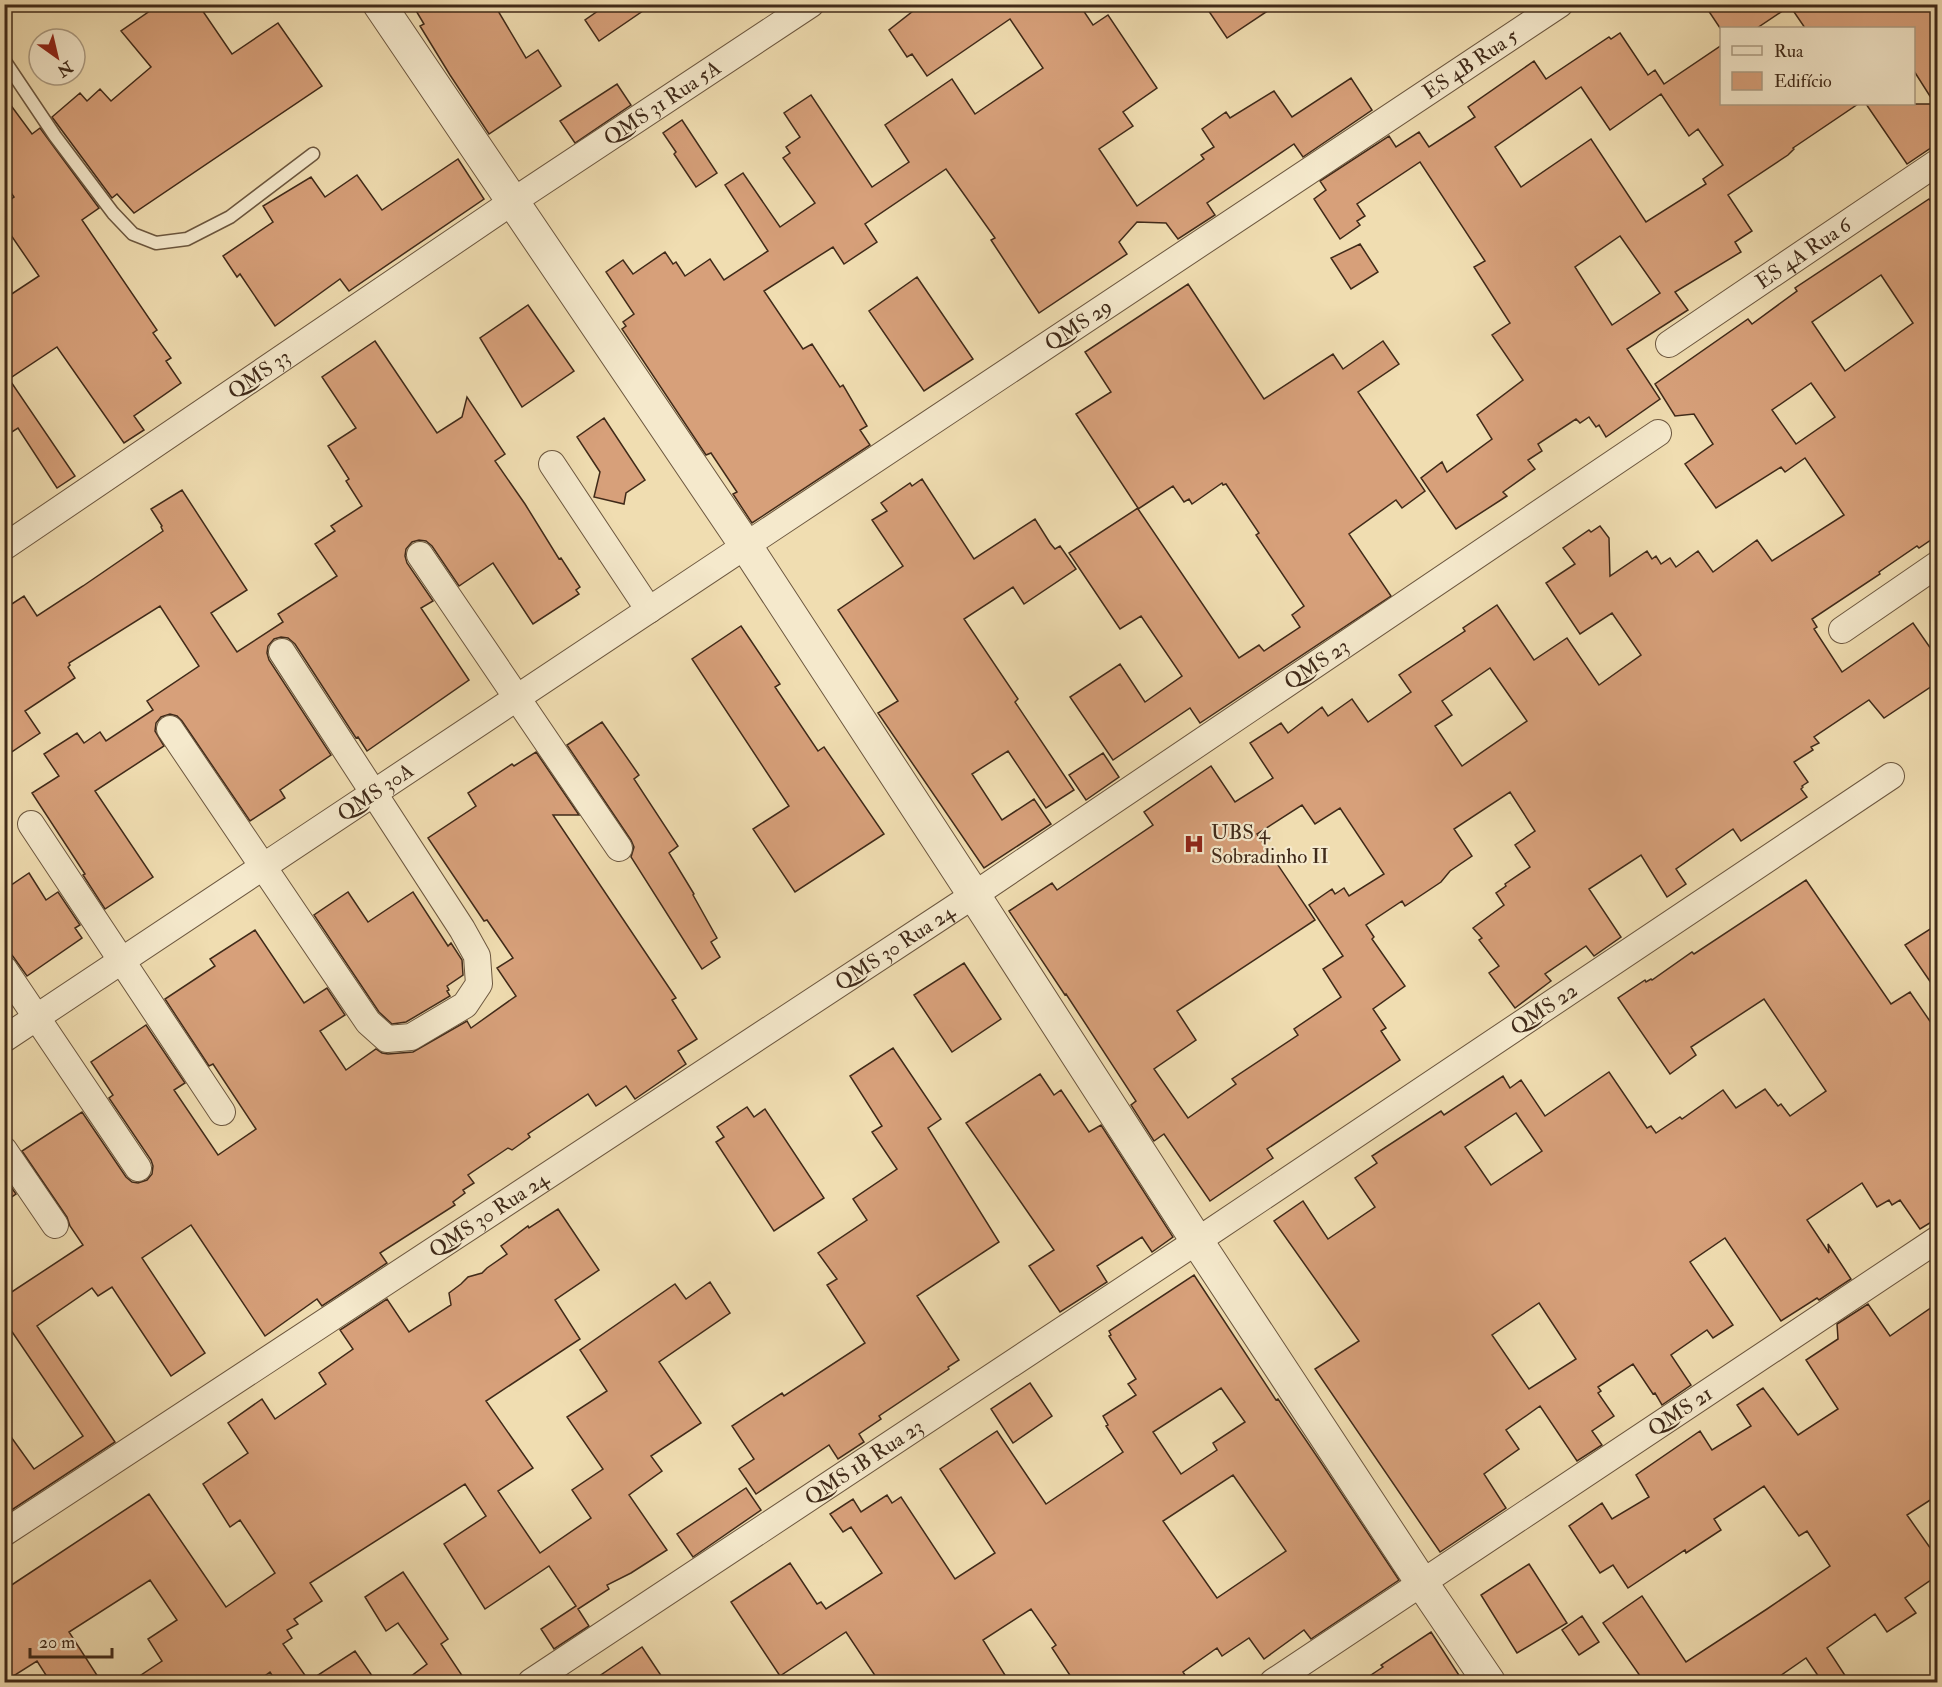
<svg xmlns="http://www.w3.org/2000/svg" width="1942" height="1687" font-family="'IM FELL Double Pica',serif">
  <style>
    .building { fill: #d7a07a; stroke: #402a19; stroke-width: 1.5; fill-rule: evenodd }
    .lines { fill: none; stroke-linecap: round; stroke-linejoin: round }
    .service-casing { stroke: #6c573f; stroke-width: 15 }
    .minor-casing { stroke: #6c573f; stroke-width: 28 }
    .tertiary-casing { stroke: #6c573f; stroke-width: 34 }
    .service { stroke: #f5e9cc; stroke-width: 12 }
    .minor { stroke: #f5e9cc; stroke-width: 26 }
    .tertiary { stroke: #f5e9cc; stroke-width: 32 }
    .labels { text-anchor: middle; stroke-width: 4.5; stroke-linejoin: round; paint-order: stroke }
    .street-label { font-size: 21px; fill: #402a19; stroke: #f5e9cc }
    .poi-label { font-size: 21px; fill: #402a19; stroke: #f5e9cc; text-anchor: start }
  </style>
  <rect width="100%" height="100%" fill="#f0ddb1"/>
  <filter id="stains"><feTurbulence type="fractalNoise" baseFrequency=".00333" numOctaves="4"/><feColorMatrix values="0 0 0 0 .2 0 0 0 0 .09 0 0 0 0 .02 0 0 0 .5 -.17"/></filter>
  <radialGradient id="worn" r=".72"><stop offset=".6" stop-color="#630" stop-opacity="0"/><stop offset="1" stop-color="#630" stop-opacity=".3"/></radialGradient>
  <path class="building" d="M160,4H198L232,54L278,23L322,86L134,213L117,194L112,198L52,117L80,93L87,101L100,89L111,101L151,67L121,31Z
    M412,4H494L526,58L538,50L561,86L489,134L450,75L420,26L424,24Z
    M608,4H653L599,41L585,20Z
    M922,4H1079L1093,25L1108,15L1157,88L1123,112L1133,126L1099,149L1137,206L1204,159L1201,155L1214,147L1202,129L1226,112L1230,118L1274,91L1292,117L1351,78L1372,110L1303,157L1294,144L1207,203L1215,215L1178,239L1166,223L1137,222L1119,242L1127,254L1039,313L991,240L995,238L946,169L865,224L877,242L844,264L833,247L764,291L803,349L812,344L840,387L843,385L867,426L860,430L870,445L752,523L733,494L737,492L711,453L706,455L622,329L626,326L623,322L634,314L606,272L623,260L633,274L665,252L673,264L676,262L685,276L710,259L724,280L768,251L725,185L743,173L780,227L815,203L783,158L790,153L786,147L800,137L784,113L811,95L872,187L909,162L885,125L952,79L975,114L1043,68L1010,19L927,76L912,54L907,57L889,30Z
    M1204,4H1278L1227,38Z
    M1704,4H1938V143L1907,164L1866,104H1935L1914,71V28H1805L1790,6L1757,28H1720Z
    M1620,33L1648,75L1655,70L1664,84L1722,45V104H1858L1793,148L1794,149L1788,155L1728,195L1752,231L1735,242L1741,252L1675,292L1688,310L1627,349L1660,399L1606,437L1599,425L1596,427L1589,417L1580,423L1576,419L1538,444L1542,451L1528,460L1535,469L1503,492L1507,496L1456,529L1421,478L1442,462L1447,472L1492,439L1477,415L1523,380L1492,335L1510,323L1474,267L1485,261L1420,162L1357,204L1365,216L1357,221L1360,225L1340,239L1314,199L1326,190L1320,181L1389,136L1396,147L1419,132L1429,147L1475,117L1468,107L1534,61L1546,79L1609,37L1611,39ZM1581,87L1610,130L1661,94L1689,136L1698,129L1723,165L1703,179L1706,184L1646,222L1591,139L1521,187L1495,147ZM1620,236L1660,293L1612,325L1575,267Z
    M617,84L631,105L575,143L560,121Z
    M4,96L32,134L40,128L99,208L82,220L157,330L153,333L171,358L166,361L181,383L134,416L144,430L124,443L57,347L9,379L75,476L57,488L18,428L4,437V299L39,276L4,225V204L14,197L4,183Z
    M682,120L717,173L696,187L674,154L676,152L663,133Z
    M458,159L484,199L349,291L340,279L275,326L240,274L237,277L223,256L273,222L263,206L311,177L325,197L357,175L382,210Z
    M1929,199L1938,211V535L1919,548L1917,546L1879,572L1880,574L1812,619L1817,627L1814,629L1842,672L1913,623L1938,659V682L1884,718L1869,700L1814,737L1819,743L1811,747L1813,750L1794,762L1808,782L1802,786L1803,787L1801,789L1807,797L1741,841L1733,829L1676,869L1686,884L1667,897L1641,855L1589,889L1621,937L1594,956L1586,946L1545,974L1551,981L1515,1008L1489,973L1499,966L1479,940L1482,938L1473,928L1504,905L1496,893L1506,886L1505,884L1530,867L1515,845L1535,831L1510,792L1454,829L1472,856L1450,871L1441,882L1405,906L1402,901L1366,925L1374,937L1372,939L1405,986L1373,1009L1386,1028L1381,1031L1400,1060L1267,1149L1273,1158L1210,1201L1164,1134L1154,1141L1131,1105L1136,1101L1066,994L1065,995L1009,911L1052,883L1057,890L1153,825L1144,812L1211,766L1235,802L1273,778L1250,743L1281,723L1288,733L1322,707L1328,716L1352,699L1368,722L1411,692L1399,675L1465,631L1463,628L1497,605L1534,660L1567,638L1599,685L1641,655L1612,613L1580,634L1546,583L1575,564L1563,548L1589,530L1591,532L1600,526L1609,538L1610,576L1647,551L1652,559L1656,556L1661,564L1670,558L1676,567L1698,551L1713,572L1757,540L1772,561L1844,515L1805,458L1785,472L1781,467L1716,508L1685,464L1713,444L1694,414L1675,416L1655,384L1748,319L1752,324L1797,291L1795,288ZM1881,275L1913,323L1845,371L1812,322ZM1811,383L1835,417L1796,444L1772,410ZM1490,668L1527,721L1462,766L1435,726L1452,715L1442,701ZM1302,805L1315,824L1340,808L1384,874L1349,896L1344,888L1335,894L1332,889L1309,905L1343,956L1323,969L1341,997L1294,1029L1298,1035L1232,1079L1236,1084L1188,1118L1154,1069L1196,1040L1177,1011L1315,920L1257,834Z
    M1360,244L1378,272L1351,289L1331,258Z
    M917,277L973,359L924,391L869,311Z
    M1188,284L1264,399L1333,354L1343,369L1383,341L1399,364L1358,392L1425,491L1402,508L1396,500L1349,534L1391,596L1200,723L1190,708L1113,760L1070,697L1120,664L1145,702L1182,676L1141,616L1120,629L1069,553L1138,508L1076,414L1111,392L1085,352ZM1222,483L1223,485L1226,484L1259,533L1256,535L1304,606L1292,615L1300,627L1264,651L1259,645L1239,658L1138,509L1173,486L1184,502L1189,499L1192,504Z
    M528,305L574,371L522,407L480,338Z
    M375,341L437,433L462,417L467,397L505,454L495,461L525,504L559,559L561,558L580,587L576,590L579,594L533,624L493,563L459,586L432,546L426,541L419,540L412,542L406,549L405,556L407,563L433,601L421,608L469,680L367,751L358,737L356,738L295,644L288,638L281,637L274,639L268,646L267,653L269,660L331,755L280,790L285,798L250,821L182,721L177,716L170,714L161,717L156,723L155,731L164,746L95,791L153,877L105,909L83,875L85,874L32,793L59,776L44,754L77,733L84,743L100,732L106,741L153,710L147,701L199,666L160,606L69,663L70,665L68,667L75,678L25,711L40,733L4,757V609L24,596L37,616L83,586L163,531L161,527L162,526L151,509L182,490L247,590L211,613L237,652L283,622L278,614L337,576L315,544L335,531L331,526L362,506L346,481L349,479L328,446L356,428L322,377Z
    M604,418L645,480L626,493L624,504L594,497L600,472L577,437Z
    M922,479L974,559L1035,519L1050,543L1055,549L1060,546L1076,569L1024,604L1013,587L964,619L1018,699L1015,702L1074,790L1046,808L1008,751L972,774L1002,820L1034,799L1051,824L984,868L878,713L898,701L838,610L903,566L872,520L887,511L881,503L910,483L912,486Z
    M741,626L780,684L775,687L818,751L824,747L884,834L795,892L753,829L789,806L692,659Z
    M602,722L639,775L634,779L678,846L669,853L694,894L693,895L717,938L711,942L720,957L702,969L631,857L634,847L631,840L567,745Z
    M536,752L579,815H553L676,998L672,1000L697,1039L678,1051L686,1064L635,1099L626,1086L596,1106L588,1094L528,1134L530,1137L512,1150L508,1148L468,1175L474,1183L463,1190L465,1193L453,1202L455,1205L380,1253L387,1263L322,1306L317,1299L265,1336L191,1225L142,1258L205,1353L171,1376L112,1287L98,1296L92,1288L37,1326L115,1442L4,1515V1427L34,1469L83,1436L4,1320V1297L83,1245L70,1226L67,1217L22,1151L82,1112L126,1177L132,1182L138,1183L147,1180L152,1174L153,1166L151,1160L109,1098L113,1095L91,1062L146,1025L185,1083L174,1090L218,1155L256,1129L213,1064L209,1066L165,999L215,966L210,959L255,930L304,1003L327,988L345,1015L320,1031L346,1070L376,1049L382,1053L388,1054L413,1052L467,1021L471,1028L516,996L497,968L513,958L487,920L484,921L428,838L476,806L468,793L512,764L514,766Z
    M1103,753L1119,777L1086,800L1069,775Z
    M29,873L46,900L58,892L80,925L75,928L82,938L27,976L4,944V890Z
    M1806,880L1891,1004L1910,992L1938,1033V1218L1920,1229L1900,1200L1892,1205L1889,1200L1877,1207L1862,1183L1807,1220L1829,1253L1828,1244L1851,1279L1819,1300L1817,1298L1781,1321L1725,1238L1690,1262L1733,1325L1713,1338L1707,1330L1671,1355L1691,1385L1662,1405L1655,1393L1653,1394L1633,1364L1598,1387L1601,1391L1598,1393L1614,1416L1592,1431L1602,1445L1577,1461L1540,1406L1506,1430L1519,1449L1484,1474L1506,1508L1440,1552L1315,1369L1359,1341L1274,1221L1303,1201L1328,1239L1375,1207L1355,1178L1377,1163L1372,1156L1441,1111L1444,1115L1503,1076L1510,1088L1521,1080L1545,1116L1609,1072L1647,1128L1651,1126L1656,1133L1680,1117L1682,1119L1723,1090L1736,1108L1765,1089L1778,1106L1781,1104L1790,1116L1826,1091L1764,999L1691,1047L1696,1055L1670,1074L1618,998L1645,980L1646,982L1651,979L1652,980L1692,952L1694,954ZM1516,1113L1542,1151L1491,1185L1465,1147ZM1539,1303L1576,1359L1529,1389L1492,1335Z
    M348,892L368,922L413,892L448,946L451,943L462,960L463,975L447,986L449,990L447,991L450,996L406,1022L392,1024L379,1012L314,915Z
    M1938,924V993L1905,945Z
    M964,963L1001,1019L952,1052L914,995Z
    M893,1048L941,1119L928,1128L999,1242L917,1296L959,1360L948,1367L949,1369L879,1416L881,1419L859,1434L864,1442L838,1459L829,1445L756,1494L739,1469L754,1459L732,1426L782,1393L784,1396L865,1343L827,1285L837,1279L818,1253L867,1220L853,1199L897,1169L872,1132L882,1126L850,1076Z
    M1040,1074L1054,1095L1061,1090L1089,1132L1101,1125L1173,1237L1152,1252L1142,1237L1097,1266L1107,1282L1060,1312L1029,1266L1054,1250L966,1123Z
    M747,1107L754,1117L765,1109L824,1198L774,1231L716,1142L724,1137L717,1127Z
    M4,1177L16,1194L4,1202Z
    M558,1209L599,1270L555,1300L580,1339L486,1401L533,1468L498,1491L540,1553L591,1518L572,1490L603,1469L567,1417L607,1391L580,1350L675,1284L686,1299L710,1282L730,1313L659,1362L701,1423L651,1456L662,1471L629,1495L667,1550L631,1573L607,1585L609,1589L578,1609L589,1626L554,1649L541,1629L576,1606L549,1566L485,1609L444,1544L486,1516L465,1484L310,1583L322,1601L294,1619L298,1624L287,1630L292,1638L283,1644L309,1681L355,1651L377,1683H277L270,1672L255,1683H129L162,1661L148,1639L177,1620L150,1580L69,1632L102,1683H51L37,1661L4,1682V1590L149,1494L226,1607L275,1573L240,1520L230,1527L203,1484L248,1453L228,1423L262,1399L275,1419L326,1384L319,1373L353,1349L340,1330L387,1299L409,1332L451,1305L449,1293L461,1284L468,1277L482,1273L487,1268L507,1254L501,1246L528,1226L529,1228Z
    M1194,1275L1276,1400L1278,1399L1318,1458L1399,1580L1311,1639L1304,1630L1264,1659L1249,1638L1222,1656L1217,1648L1183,1672L1190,1683H1075L1052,1648L1056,1645L1031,1609L983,1640L1010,1683H880L846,1632L780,1676L731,1602L790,1563L817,1604L821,1602L826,1609L882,1573L851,1527L843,1532L830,1514L853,1499L861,1512L887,1495L892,1503L901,1497L955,1579L995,1553L940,1469L997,1431L1046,1504L1123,1452L1106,1426L1108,1425L1103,1416L1136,1395L1128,1384L1136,1379L1109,1336L1111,1335L1109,1331ZM1221,1388L1245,1422L1213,1443L1217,1450L1181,1474L1153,1432ZM1233,1475L1286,1551L1217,1598L1163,1521Z
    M1938,1303V1495L1907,1515L1938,1559V1575L1905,1598L1916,1613L1887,1632L1875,1614L1827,1648L1850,1683H1823L1806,1658L1770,1683H1645L1603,1623L1642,1596L1686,1662L1767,1609L1830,1566L1807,1531L1799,1536L1764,1486L1714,1519L1721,1530L1686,1553L1685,1550L1628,1588L1613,1565L1600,1573L1569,1526L1602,1503L1612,1519L1649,1497L1636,1475L1700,1431L1712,1450L1751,1426L1737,1405L1763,1388L1798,1435L1838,1409L1806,1360L1838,1339L1837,1324L1868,1304L1890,1336Z
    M1030,1383L1052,1416L1013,1443L991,1409Z
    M746,1488L761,1510L693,1557L677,1534Z
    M1529,1564L1567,1623L1517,1653L1481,1595Z
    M403,1572L448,1639L441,1644L467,1683H402L427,1664L398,1623L386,1631L365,1597Z
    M1582,1616L1599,1642L1579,1655L1562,1630Z
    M1431,1632L1464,1683H1359L1383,1667L1381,1665Z
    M642,1647L666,1683H589Z"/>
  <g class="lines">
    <g class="service-casing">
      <path id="service" d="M4,60L55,136L113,213L133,234L156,243L187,239L230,217L313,154"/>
    </g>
    <g class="minor-casing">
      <g id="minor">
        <path id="s1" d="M1669,344L1938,162"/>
        <path d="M552,464L649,610"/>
        <path id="s2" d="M4,547L512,202L811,4"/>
        <path d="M420,555L619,848"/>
        <path d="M1842,630L1938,564"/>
        <path d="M170,729L368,1022L387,1039L411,1037L465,1005L479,984L477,956L462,929L282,652"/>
        <path d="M31,824L222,1112"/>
        <path d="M4,969L138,1168"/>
        <path id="s3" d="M4,1039L1560,4"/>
        <path d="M4,1150L55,1225"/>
        <path id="s4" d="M4,1533L974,895L1658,433"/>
        <path id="s5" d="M531,1682L1197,1241L1891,776"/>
        <path id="s6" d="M1273,1682L1938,1239"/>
      </g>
    </g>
    <g class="tertiary-casing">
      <path id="tertiary" d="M379,4L746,546L974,895L1197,1241L1422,1583L1489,1682"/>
    </g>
    <use href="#service" class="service"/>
    <use href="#minor" class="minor"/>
    <use href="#tertiary" class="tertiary"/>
  </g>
  <defs>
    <g id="hospital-bare" transform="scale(1.62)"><path d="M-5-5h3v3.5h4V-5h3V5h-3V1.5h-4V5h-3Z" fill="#8f2418" stroke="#f5e9cc" stroke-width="2.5" paint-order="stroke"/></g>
  </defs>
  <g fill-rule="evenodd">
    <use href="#hospital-bare" x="1194" y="844"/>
  </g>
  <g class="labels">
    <g class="street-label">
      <text dy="7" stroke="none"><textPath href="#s3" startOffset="1761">ES 4B Rua 5</textPath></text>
      <text dy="7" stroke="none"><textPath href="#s2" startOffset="794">QMS 31 Rua 5A</textPath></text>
      <text dy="7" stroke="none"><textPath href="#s1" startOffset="162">ES 4A Rua 6</textPath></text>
      <text dy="7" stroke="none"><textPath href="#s3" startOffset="1290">QMS 29</textPath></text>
      <text dy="7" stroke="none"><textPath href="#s2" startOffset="308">QMS 33</textPath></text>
      <text dy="7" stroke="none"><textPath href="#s4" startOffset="1574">QMS 23</textPath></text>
      <text dy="7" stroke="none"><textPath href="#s3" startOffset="446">QMS 30A</textPath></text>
      <text dy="7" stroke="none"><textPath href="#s4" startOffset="1066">QMS 30 Rua 24</textPath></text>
      <text dy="7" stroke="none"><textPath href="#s5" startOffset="1216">QMS 22</textPath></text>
      <text dy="7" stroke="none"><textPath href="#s4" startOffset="580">QMS 30 Rua 24</textPath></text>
      <text dy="7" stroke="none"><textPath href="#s6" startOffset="489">QMS 21</textPath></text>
      <text dy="7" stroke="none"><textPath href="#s5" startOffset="399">QMS 1B Rua 23</textPath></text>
    </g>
    <g class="poi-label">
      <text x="1211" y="839">UBS 4<tspan x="1211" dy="24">Sobradinho II</tspan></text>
    </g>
  </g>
  <rect width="1942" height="1687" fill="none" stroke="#f0ddb1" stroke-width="24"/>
  <rect x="6" y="6" width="1930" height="1675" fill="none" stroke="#402a19" stroke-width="3"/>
  <rect x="12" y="12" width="1918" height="1663" fill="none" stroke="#402a19" stroke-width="1.5"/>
  <rect x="1720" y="27" width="195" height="78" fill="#f5e9cc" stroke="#ad9d84" stroke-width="1.5"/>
  <rect x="1732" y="46" width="30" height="9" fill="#f5e9cc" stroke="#ad9d84" stroke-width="1.5"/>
  <text x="1774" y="57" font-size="18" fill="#402a19">Rua</text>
  <rect x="1732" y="72" width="30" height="18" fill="#d7a07a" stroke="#ad9d84" stroke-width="1.5"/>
  <text x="1774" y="87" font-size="18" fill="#402a19">Edifício</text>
  <g transform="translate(57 57) rotate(146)"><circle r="28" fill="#f5e9cc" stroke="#ad9d84" stroke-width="1.5"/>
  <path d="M0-4.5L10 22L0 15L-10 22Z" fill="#8f2418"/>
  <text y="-9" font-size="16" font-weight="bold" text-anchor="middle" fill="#402a19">N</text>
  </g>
  <path d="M30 1648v9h82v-9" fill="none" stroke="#402a19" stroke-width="3"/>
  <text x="39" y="1648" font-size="18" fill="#402a19" stroke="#f5e9cc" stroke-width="4.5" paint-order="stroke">20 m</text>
  <rect width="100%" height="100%" filter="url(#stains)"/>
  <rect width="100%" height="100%" fill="url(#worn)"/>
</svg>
